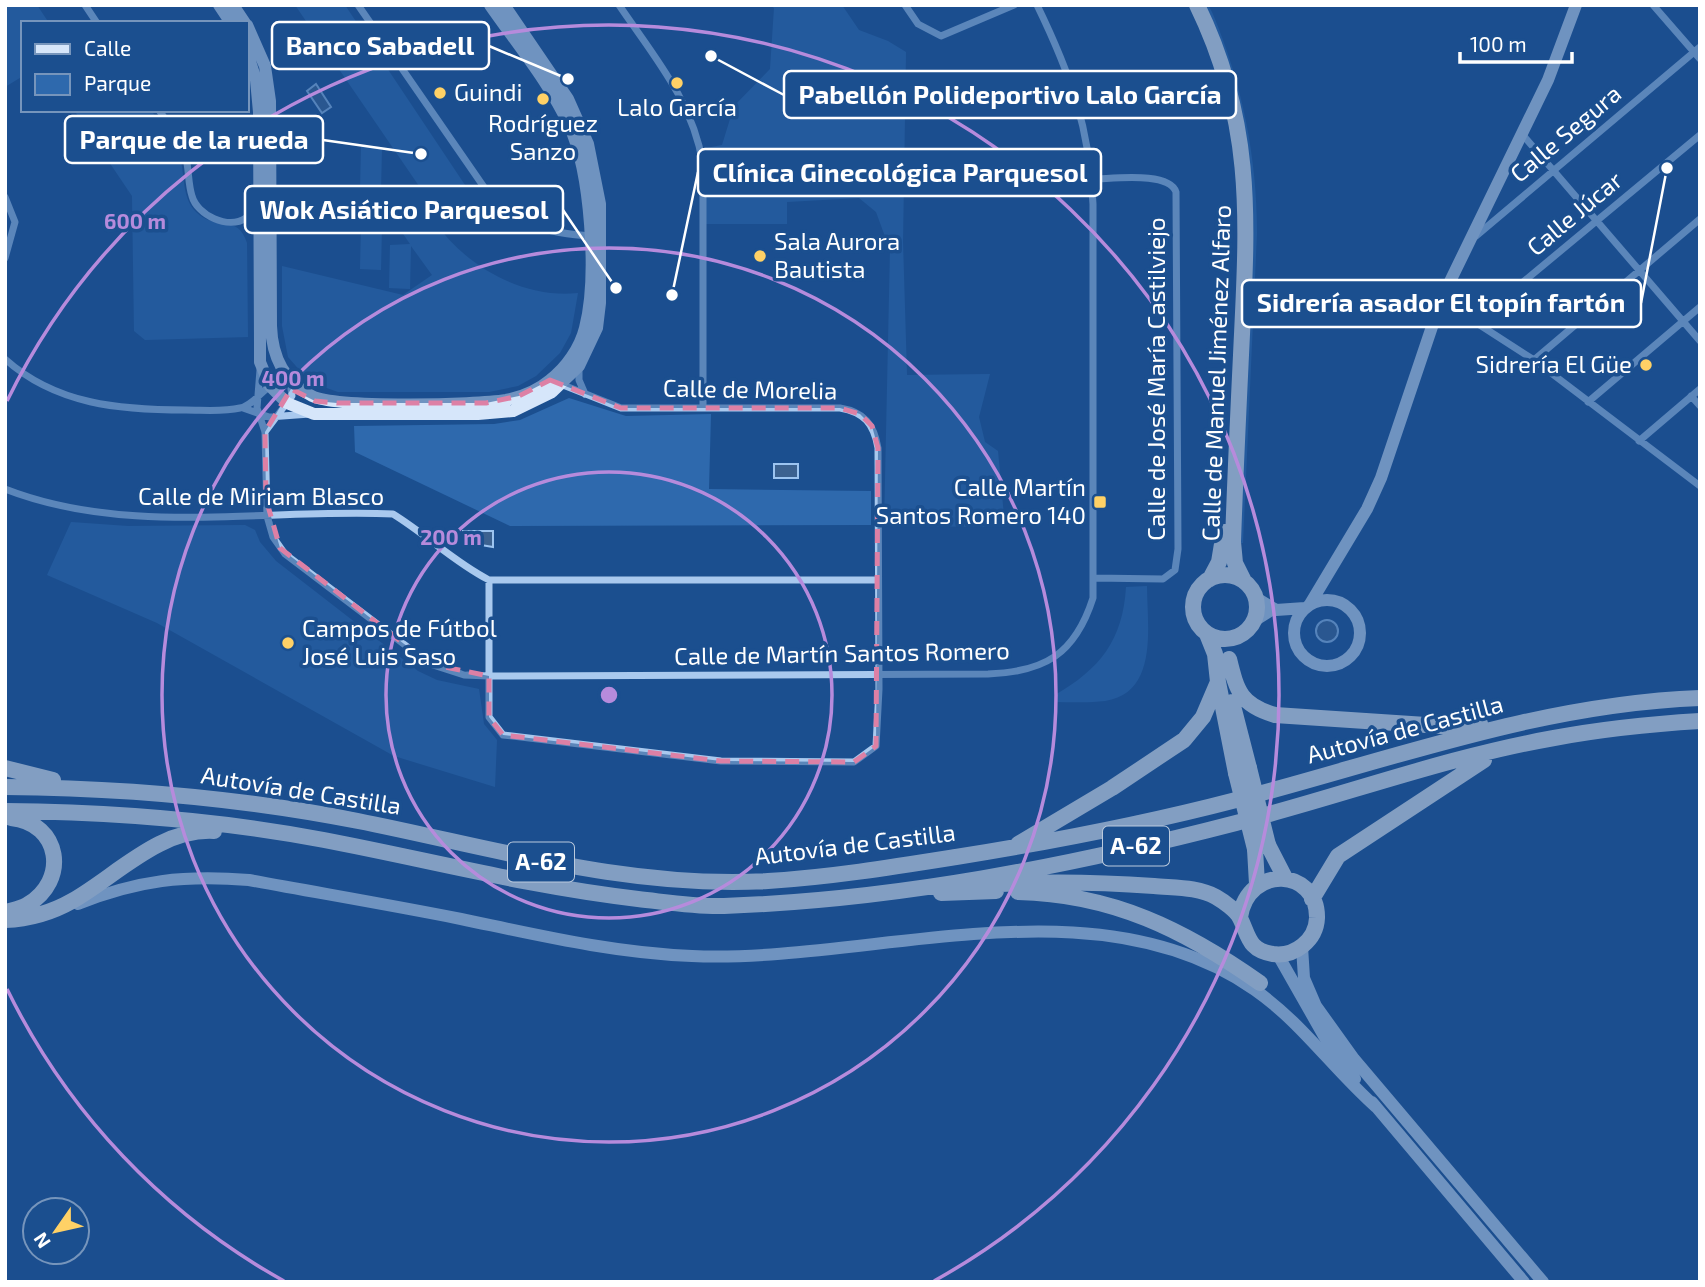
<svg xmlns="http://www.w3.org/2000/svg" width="1705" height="1287" font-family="'Exo 2',sans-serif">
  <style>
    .green { fill: #2e69ad }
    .water { fill: #3c6290; stroke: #9cc4f0; stroke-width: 2 }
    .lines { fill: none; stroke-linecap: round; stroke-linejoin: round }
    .street { stroke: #a9c9ee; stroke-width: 7 }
    .secondary { stroke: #d6e6fa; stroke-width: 12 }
    .highway { stroke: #fff; stroke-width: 16 }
    .highway-bridge { stroke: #fff; stroke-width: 16 }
    .marked { fill: none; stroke: #dd80a5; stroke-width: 5; stroke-dasharray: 14 9; stroke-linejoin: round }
    .ring { fill: none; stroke: #b68bdc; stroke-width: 3.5 }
    .poi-dot { fill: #ffd166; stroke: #1b4f8f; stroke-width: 2.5 }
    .labels { text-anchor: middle; stroke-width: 7; stroke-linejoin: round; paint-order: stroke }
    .shield { fill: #1b4f8f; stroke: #bbcadd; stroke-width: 2 }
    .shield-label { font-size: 23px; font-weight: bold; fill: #fff }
    .poi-label { font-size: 24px; fill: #fff; stroke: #1b4f8f; text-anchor: start }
    .street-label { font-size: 24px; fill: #fff; stroke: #1b4f8f }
    .centre { fill: #b68bdc; stroke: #1b4f8f; stroke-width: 3.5 }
    .ring-label { font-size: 21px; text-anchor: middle; font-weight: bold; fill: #b68bdc; stroke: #1b4f8f; stroke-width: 7; stroke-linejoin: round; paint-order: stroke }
    .leader { fill: none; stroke: #fff; stroke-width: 2.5 }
    .callout-dot { fill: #fff; stroke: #1b4f8f; stroke-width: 2.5 }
    .callout { fill: #1b4f8f; stroke: #fff; stroke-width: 2.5 }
    .callout-label { font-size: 26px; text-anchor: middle; font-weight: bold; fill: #fff }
  </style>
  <rect width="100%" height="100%" fill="#1b4f8f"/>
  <path class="green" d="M5,5H37L49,23H23V76L5,87Z
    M295,5H345L473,197L435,222C466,267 524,299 578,293L571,333L560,353L536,376L518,386L489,392H338L310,382L288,357L282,326V266L403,295L432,275L411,246L410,289L389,288L390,245L410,244L386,209L419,186Z
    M770,5H842L859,30L888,41L906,52L903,242L907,375L990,374L979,417L985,442L998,451L1005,527L884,526L890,250L876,212L859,198L787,202V224H703L706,148L722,145L734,106L770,69L774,8Z
    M1203,5H1208L1212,12C1242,83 1257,156 1257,233L1243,543H1237L1252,207Z
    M74,110H151C159,122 169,134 176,146C187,167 179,195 196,212C216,232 238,213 247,243L248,337L145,340L134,331L132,196Z
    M361,147H382L381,191H360Z
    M361,226H382L381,270L360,269Z
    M569,398L626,416L711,414L709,489L871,491V525L510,526L355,452L354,426L494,424L520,420Z
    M71,522L128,526L245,525L255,530L260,542L276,561L418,671L437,680L479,689L484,724L497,740L495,787L394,756L157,623L47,575Z
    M1147,586C1147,626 1159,693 1105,701C1089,703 1072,702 1056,702L1055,695C1100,669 1123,640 1126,587Z"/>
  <path class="water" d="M316,84L331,107L322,113L307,91Z
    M774,464H798V478H774Z
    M463,531H493V547L463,542Z
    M1316 631a11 11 0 1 1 22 0a11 11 0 1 1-22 0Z"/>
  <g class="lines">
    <path class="street" d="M85,5L97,23
      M358,5L486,190C513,225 550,234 592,236
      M619,5C655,58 692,100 703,164V407
      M905,5L918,24L941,36L1014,5
      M1653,5L1700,59
      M159,110C169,125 181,140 186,158C189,170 188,184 192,196C197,215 228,230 246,218C249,216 251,213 254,211H261
      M1522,134L1700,341
      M1092,179C1112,179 1169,171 1176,192L1178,549L1175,570L1163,579L1094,578
      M5,197L15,222L5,258
      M1476,236L1700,47
      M1441,300L1534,360L1700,486
      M1475,322L1700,135
      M5,359C56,405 121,410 186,410C204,410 223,412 240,408C257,405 267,379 284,382
      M1534,360L1700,219
      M579,366V380L585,394
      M260,370L257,408L265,432L267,516L273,537L285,554L430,664L464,675L489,676L988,674C1045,672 1075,654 1093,598V204C1090,128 1070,73 1037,5
      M1691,396L1700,406
      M1588,402L1700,307
      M243,408L269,417L310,414
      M265,432L292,396L291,389
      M1639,441L1700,389
      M5,489C128,537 265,508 393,514C427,535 454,562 489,580H878
      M489,580V717L503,735L721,761L854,762L876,746L879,689L878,448C874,424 864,412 840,408H621L558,383"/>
    <path class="secondary" d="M219,5L231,23
      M233,5L245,23
      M247,25L265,66L270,101L271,326C272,356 284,382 312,396C336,408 476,405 506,400C521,397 538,390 550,380C566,368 580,348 585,328C598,278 591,172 569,125C549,82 517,44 490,5
      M247,52L256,80L259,112L260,344V362L270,386L287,403L314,414H478L513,411L552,392L579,366L597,328L600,303V204L588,144L568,99L504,5
      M1256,598L1276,610L1305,608
      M1294 633a33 33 0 1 1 66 0a33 33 0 1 1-66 0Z
      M1310,604L1367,509L1381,478L1441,300L1548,80L1576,5
      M1254,621L1273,609
      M78,904C138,880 184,875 249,880C319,893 390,905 461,919C538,935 613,953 692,956C871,964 1094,877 1255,990C1301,1022 1334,1070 1376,1107
      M1302,947L1304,978L1316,1006L1354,1059L1543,1282
      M1278,955L1324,1036L1355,1079
      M1372,1102L1524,1282"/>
    <path class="highway" d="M1197,5C1256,126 1247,226 1241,355C1238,418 1235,480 1233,542L1235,563L1244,581
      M1193 607a32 32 0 1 1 64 0a32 32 0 1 1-64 0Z
      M1210,579L1219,562L1224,532
      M1207,634L1215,654L1218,682L1236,773
      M1229,659C1237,692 1241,705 1275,715L1441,726L1480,723
      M1232,702L1249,768
      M5,768L53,780
      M5,787C124,788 241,798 358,821C494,848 627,889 768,881C831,877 893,867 956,857C1050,842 1144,824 1236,800C1390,760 1539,704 1700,698
      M5,811C112,812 219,820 324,840C429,860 532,887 638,899C666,902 696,907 724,906C896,900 1070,866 1236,823C1342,796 1446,757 1554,738C1602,729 1651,724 1700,721
      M1018,844L1112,788L1184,740L1203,717L1218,682
      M1268,845L1285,878
      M1255,849L1257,884
      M984,885C1041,881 1097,882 1154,886C1175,888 1198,887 1216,897C1223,901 1237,911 1240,918C1249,936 1248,950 1273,954C1295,957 1316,940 1317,918C1318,868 1248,864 1240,917
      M1018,892C1112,894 1185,930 1260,983
      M941,893L996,891
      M1312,899L1338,856L1484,760
      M5,912C12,910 21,909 27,905C69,881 61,823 11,818
      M5,920C29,919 51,913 72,901C116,876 160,828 214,831"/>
    <path class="highway-bridge" d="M1249,768L1268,845
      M1236,773L1255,849"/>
  </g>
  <path d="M0 0H1705V1287H0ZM550,380L621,408H840L860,414L872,426L878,448L876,746L854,762L721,761L503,735L489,717V676L430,664L280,548L266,499L265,432L291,389L315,401L337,403H486L519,396Z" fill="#1b4f8f" fill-opacity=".55" fill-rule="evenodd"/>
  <path class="marked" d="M550,380L621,408H840L860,414L872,426L878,448L876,746L854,762L721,761L503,735L489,717V676L430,664L280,548L266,499L265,432L291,389L315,401L337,403H486L519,396Z"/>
  <g class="ring">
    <circle cx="609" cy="695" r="223"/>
    <circle cx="609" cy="695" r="447"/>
    <path d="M284 1281A670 670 0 0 1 7 989M7 401A670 670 0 1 1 934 1281"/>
  </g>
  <g class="poi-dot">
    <circle cx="677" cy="83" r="7"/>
    <circle cx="440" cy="93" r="7"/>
    <circle cx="543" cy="99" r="7"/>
    <circle cx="760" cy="256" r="7"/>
    <circle cx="1646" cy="365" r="7"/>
    <rect x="1093" y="495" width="14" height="14" rx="3.5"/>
    <circle cx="288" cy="643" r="7"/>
  </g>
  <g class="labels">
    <g class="shield">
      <rect x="1103" y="826.5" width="66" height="39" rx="5"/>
      <rect x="508" y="842.5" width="66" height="39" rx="5"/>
    </g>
    <g class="shield-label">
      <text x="1136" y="854">A-62</text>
      <text x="541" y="870">A-62</text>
    </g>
    <g class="poi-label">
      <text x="454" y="101">Guindi</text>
      <text x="677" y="116" text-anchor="middle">Lalo García</text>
      <text x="543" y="132" text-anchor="middle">Rodríguez<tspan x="543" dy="28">Sanzo</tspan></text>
      <text x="774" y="250">Sala Aurora<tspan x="774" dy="28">Bautista</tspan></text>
      <text x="1632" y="373" text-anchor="end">Sidrería El Güe</text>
      <text x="1086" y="496" text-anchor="end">Calle Martín<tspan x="1086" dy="28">Santos Romero 140</tspan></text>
      <text x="302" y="637">Campos de Fútbol<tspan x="302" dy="28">José Luis Saso</tspan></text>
    </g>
    <g class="street-label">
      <text transform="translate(1566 134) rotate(-40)" y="8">Calle Segura</text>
      <text transform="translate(1575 214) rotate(-40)" y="8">Calle Júcar</text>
      <text transform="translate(1217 373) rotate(-88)" y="8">Calle de Manuel Jiménez Alfaro</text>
      <text transform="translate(1157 379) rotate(-90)" y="8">Calle de José María Castilviejo</text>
      <text transform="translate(750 390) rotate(1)" y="8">Calle de Morelia</text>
      <text x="261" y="505">Calle de Miriam Blasco</text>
      <text transform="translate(842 654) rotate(-1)" y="8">Calle de Martín Santos Romero</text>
      <text transform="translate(1405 730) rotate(-15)" y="8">Autovía de Castilla</text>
      <text transform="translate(301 791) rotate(9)" y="8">Autovía de Castilla</text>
      <text transform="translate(855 845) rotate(-7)" y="8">Autovía de Castilla</text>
    </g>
  </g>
  <circle cx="609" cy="695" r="10" class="centre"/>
  <g class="ring-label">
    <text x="135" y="229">600 m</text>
    <text x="293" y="386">400 m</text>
    <text x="451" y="545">200 m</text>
  </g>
  <path class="leader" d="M568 79L489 46M711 56L784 95M421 154L323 140M672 295L698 172M616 288L563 210M1667 168L1641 303"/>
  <g class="callout-dot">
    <circle cx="568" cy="79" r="7"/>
    <circle cx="711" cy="56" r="7"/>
    <circle cx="421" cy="154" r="7"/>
    <circle cx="672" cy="295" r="7"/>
    <circle cx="616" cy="288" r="7"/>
    <circle cx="1667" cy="168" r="7"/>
  </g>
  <g class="callout">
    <rect x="272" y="22" width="217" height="47" rx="7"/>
    <rect x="784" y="71" width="452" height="47" rx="7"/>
    <rect x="65" y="116" width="258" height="47" rx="7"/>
    <rect x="698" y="149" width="403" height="47" rx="7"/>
    <rect x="245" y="186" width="318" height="47" rx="7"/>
    <rect x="1242" y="280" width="399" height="47" rx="7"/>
  </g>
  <g class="callout-label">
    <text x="380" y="55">Banco Sabadell</text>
    <text x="1010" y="104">Pabellón Polideportivo Lalo García</text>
    <text x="194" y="149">Parque de la rueda</text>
    <text x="900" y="182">Clínica Ginecológica Parquesol</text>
    <text x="404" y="219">Wok Asiático Parquesol</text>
    <text x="1441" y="312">Sidrería asador El topín fartón</text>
  </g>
  <rect width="1705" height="1287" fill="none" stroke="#ffffff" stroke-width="14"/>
  <rect x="21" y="21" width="228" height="91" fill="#1b4f8f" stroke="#7695bc" stroke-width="2"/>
  <rect x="35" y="44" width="35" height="10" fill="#d6e6fa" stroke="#7695bc" stroke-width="2"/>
  <text x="84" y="56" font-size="21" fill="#ffffff">Calle</text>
  <rect x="35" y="74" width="35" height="21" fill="#2e69ad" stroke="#7695bc" stroke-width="2"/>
  <text x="84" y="91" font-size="21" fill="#ffffff">Parque</text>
  <g transform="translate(56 1231) rotate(236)"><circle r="33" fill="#1b4f8f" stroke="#7695bc" stroke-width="2"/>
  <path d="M0-5L12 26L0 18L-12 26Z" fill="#ffd166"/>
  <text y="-10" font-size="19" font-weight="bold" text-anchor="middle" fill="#ffffff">N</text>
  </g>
  <path d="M1460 52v10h112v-10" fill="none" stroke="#ffffff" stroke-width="3.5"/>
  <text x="1470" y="52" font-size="21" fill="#ffffff" stroke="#1b4f8f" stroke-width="5" paint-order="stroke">100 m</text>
</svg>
